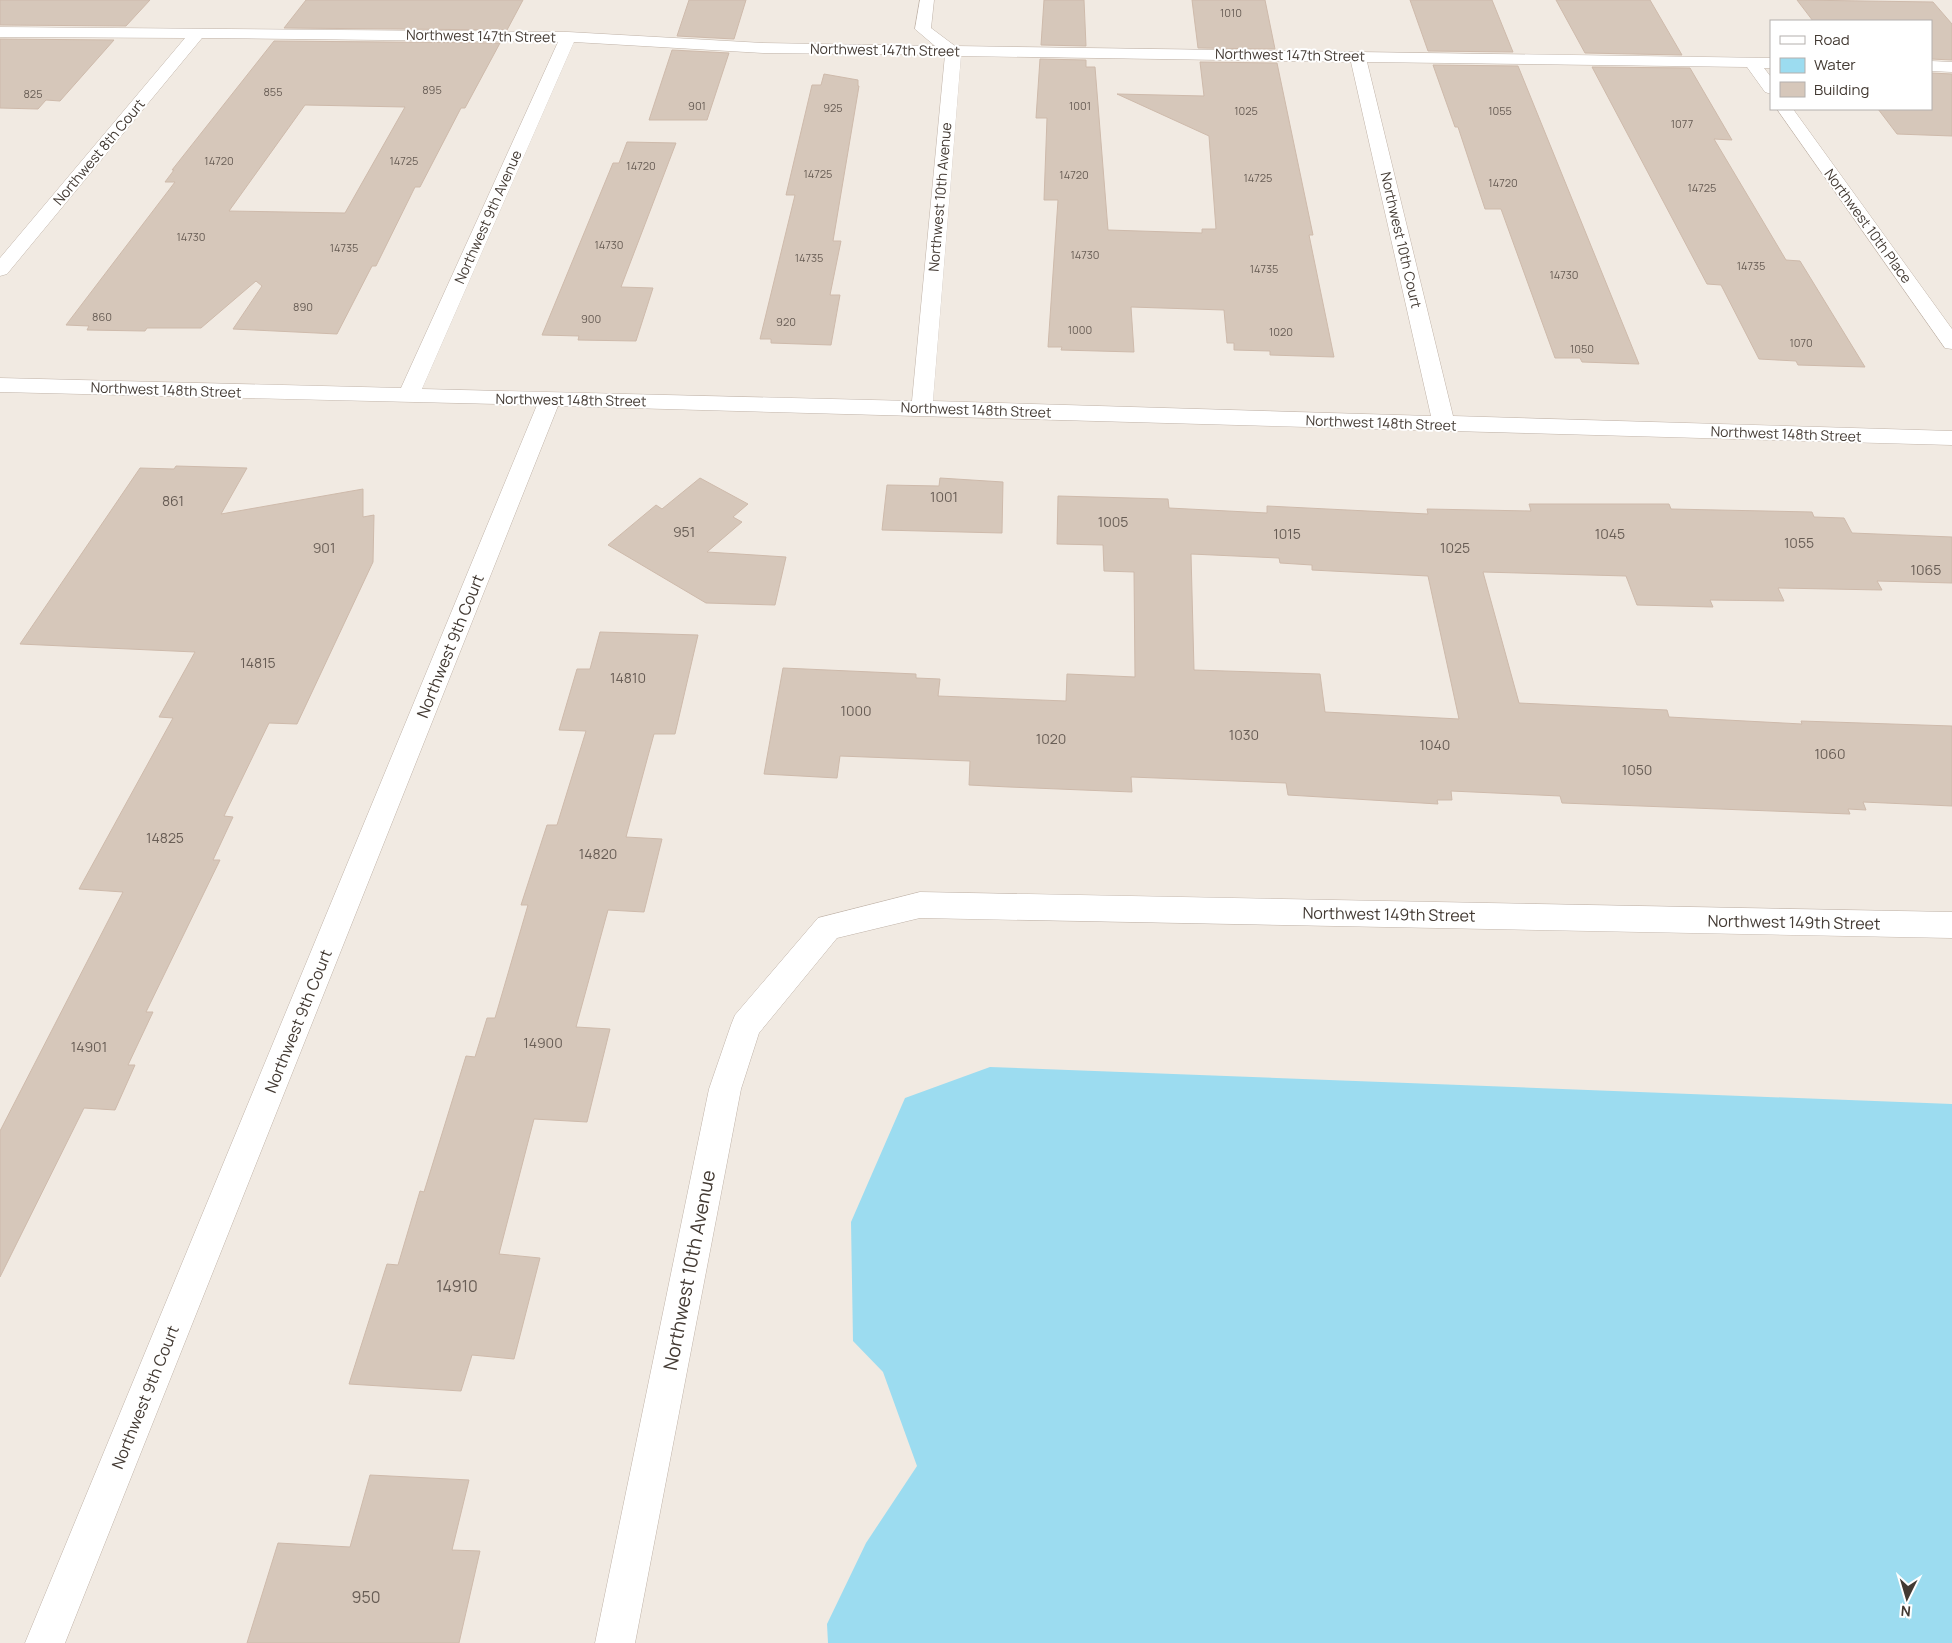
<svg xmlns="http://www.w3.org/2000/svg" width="1952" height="1643" font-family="Manrope,sans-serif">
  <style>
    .water { fill: #9cdcf0 }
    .building { fill: #d6c7ba; stroke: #cebaab; fill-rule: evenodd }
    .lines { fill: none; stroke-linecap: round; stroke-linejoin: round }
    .street-casing { stroke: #c0b3a8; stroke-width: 1 }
    .street { fill: #fff; fill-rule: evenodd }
    .labels { text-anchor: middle; stroke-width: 4; stroke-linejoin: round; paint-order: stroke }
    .far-number-label { font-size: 11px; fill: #685d55 }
    .far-street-label { font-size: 14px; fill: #433a33; stroke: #fff }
    .number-label { font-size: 14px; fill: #685d55 }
    .street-label { font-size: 16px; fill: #433a33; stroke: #fff }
    .near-number-label { font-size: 16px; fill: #685d55 }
    .near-street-label { font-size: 19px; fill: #433a33; stroke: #fff }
  </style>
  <rect width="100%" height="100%" fill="#f1eae2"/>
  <path class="water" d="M990,1067L1952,1104V1643H828L827,1624L866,1543L917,1466L883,1372L853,1341L851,1222L905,1098Z"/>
  <path class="building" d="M0,0H150L126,26L0,25Z
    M306,0H523L507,30L284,28Z
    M689,0H746L734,39L677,36Z
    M1044,0H1084L1086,46L1041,45Z
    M1192,0H1265L1275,49L1198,48Z
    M1410,0H1492L1513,52L1428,51Z
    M1556,0H1650L1682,55L1585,53Z
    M1797,0L1933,2L1952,24V60L1931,59V21H1813Z
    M0,39L114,40L60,101L46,100L38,109L0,108Z
    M274,41L500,43L465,108H461L420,187H415L376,266H372L337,334L233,329L262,286L256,281L201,328H147L145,331L87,330L89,326L66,325L175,182H165L174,170H172ZM305,105L405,107L345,213L229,211Z
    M672,50L729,53L707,120H649Z
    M1040,59L1086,60V67H1095L1108,230L1202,233V229H1216L1209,136L1117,94L1204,96L1200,62L1277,63L1313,235H1309L1334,357L1270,355V351L1234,350V343H1227L1224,310L1131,307L1134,352L1061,350L1062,347H1048L1058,200H1044L1047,118H1036Z
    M1433,65L1518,66L1639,364L1582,362L1580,358H1555L1501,209H1485L1458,127H1455Z
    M1592,67L1690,68L1732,140L1714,139L1786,260L1800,261L1865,367L1798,365L1796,361L1759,359L1721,285L1707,284Z
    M1931,73L1952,74V136L1897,134L1878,109H1931Z
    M824,74L858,80V86H859L833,241H841L830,295H840L831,345L771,343V339H760L795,195H786L812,85H821Z
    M627,142L676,143L621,287L653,288L636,341L578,340L579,336L542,335L613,163H619Z
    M176,466L247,468L221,514L363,489V517L374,515L373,562L297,724L269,723L224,816L233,817L213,860H220L146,1012H153L128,1065H135L115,1110L84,1108L0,1277V1131L123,892L79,889L173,718L159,717L195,652L20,644L140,468L174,469Z
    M700,478L748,504L733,517L742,522L707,552L786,557L775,605L706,603L608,545L656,505L662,509Z
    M940,478L1003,482L1002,533L882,530L887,485L939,486Z
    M1058,496L1168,499L1169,508L1267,513V506L1428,514L1427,509L1531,511L1529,504H1669L1671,509L1812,512L1814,517L1844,518L1852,533L1952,537V583L1877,581L1882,590L1778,588L1784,601L1710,600L1713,607L1637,605L1626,576L1483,572L1519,703L1667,710L1669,717L1802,724L1801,721L1952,726V806L1863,802L1866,810L1848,809L1850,814L1562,803L1560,796L1451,791L1452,800H1437L1438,804L1288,795L1286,783L1131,777L1132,792L1009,787L969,785L970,761L840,756L837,778L764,774L783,668L916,674V678L940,679L938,696L1066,701L1067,674L1135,677L1134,572L1104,571L1103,545L1057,544ZM1191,554L1279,558L1280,563L1312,565V570L1428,576L1459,719L1325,712L1320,674L1194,670Z
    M600,632L698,635L675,734H654L626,837L662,839L644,912L608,910L576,1027L610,1029L587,1122L534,1119L499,1254L540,1258L514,1359L472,1355L461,1391L349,1384L387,1264L398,1265L420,1191L424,1192L466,1056L475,1057L487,1018H495L528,905H521L547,825H557L586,731L559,730L577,669H590Z
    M370,1475L469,1480L452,1550L480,1551L459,1643H247L278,1543L350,1547Z"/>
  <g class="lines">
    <g class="street-casing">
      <path id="street" d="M920,0H934L931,28L955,46L1771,58V68H1764L1771,77V94L1765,92L1747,67L1367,62L1453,416L1952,431V445L558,406L65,1643H25L537,405L0,392V378L401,388L558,42L202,38L7,274L0,276V258L185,38L0,37V27L568,32L763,43L935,46L915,29ZM574,42L763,53L945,55L912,401L422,389ZM961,56L1351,62L1431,416L933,401Z
        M1931,61L1952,62V72L1931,71Z
        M1777,109H1793L1952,329V349L1945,348Z
        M920,892L1952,912V938L920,918L837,938L759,1033L741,1089L635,1643H595L709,1089L731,1025L735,1015L818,918Z"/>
    </g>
    <use href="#street" class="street"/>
  </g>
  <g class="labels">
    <g class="far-number-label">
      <text x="1231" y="17">1010</text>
      <text x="432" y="94">895</text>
      <text x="273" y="96">855</text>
      <text x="33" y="98">825</text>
      <text x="697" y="110">901</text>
      <text x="1080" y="110">1001</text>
      <text x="833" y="112">925</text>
      <text x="1246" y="115">1025</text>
      <text x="1500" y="115">1055</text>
      <text x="1682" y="128">1077</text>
      <text x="219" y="165">14720</text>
      <text x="404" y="165">14725</text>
      <text x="641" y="170">14720</text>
      <text x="818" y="178">14725</text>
      <text x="1074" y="179">14720</text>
      <text x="1258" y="182">14725</text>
      <text x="1503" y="187">14720</text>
      <text x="1702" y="192">14725</text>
      <text x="191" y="241">14730</text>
      <text x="609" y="249">14730</text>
      <text x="344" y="252">14735</text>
      <text x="1085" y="259">14730</text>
      <text x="809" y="262">14735</text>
      <text x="1751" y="270">14735</text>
      <text x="1264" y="273">14735</text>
      <text x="1564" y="279">14730</text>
      <text x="303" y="311">890</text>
      <text x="102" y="321">860</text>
      <text x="591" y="323">900</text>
      <text x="786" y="326">920</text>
      <text x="1080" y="334">1000</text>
      <text x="1281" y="336">1020</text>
      <text x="1801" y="347">1070</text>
      <text x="1582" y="353">1050</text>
    </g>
    <g class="far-street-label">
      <text transform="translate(481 36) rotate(1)" y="5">Northwest 147th Street</text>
      <text transform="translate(885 50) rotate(1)" y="5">Northwest 147th Street</text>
      <text transform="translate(1290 55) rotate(1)" y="5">Northwest 147th Street</text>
      <text transform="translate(99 152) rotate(-50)" y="5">Northwest 8th Court</text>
      <text transform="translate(940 197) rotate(-85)" y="5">Northwest 10th Avenue</text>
      <text transform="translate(488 217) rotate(-66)" y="5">Northwest 9th Avenue</text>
      <text transform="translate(1868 226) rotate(54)" y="5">Northwest 10th Place</text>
      <text transform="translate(1401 240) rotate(77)" y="5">Northwest 10th Court</text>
      <text transform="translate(166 390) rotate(2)" y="5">Northwest 148th Street</text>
      <text transform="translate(571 400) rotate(1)" y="5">Northwest 148th Street</text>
      <text transform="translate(976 410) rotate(2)" y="5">Northwest 148th Street</text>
      <text transform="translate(1381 423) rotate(2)" y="5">Northwest 148th Street</text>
      <text transform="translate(1786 434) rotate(2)" y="5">Northwest 148th Street</text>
    </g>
    <g class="number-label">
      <text x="944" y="502">1001</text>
      <text x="173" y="506">861</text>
      <text x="1113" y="527">1005</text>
      <text x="684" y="537">951</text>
      <text x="1287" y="539">1015</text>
      <text x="1610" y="539">1045</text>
      <text x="1799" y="548">1055</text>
      <text x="324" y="553">901</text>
      <text x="1455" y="553">1025</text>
      <text x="1926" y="575">1065</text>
      <text x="258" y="668">14815</text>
      <text x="628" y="683">14810</text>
      <text x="856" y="716">1000</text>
      <text x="1244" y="740">1030</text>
      <text x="1051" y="744">1020</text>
      <text x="1435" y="750">1040</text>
      <text x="1830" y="759">1060</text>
      <text x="1637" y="775">1050</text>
      <text x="165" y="843">14825</text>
      <text x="598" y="859">14820</text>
      <text x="543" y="1048">14900</text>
      <text x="89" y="1052">14901</text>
    </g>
    <g class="street-label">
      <text transform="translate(450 646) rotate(-68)" y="6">Northwest 9th Court</text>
      <text transform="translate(1389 914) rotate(1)" y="6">Northwest 149th Street</text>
      <text transform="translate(1794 922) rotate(1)" y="6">Northwest 149th Street</text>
      <text transform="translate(298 1021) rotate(-68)" y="6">Northwest 9th Court</text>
      <text transform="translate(145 1397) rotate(-68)" y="6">Northwest 9th Court</text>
    </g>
    <g class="near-number-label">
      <text x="457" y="1292">14910</text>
      <text x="366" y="1603">950</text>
    </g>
    <g class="near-street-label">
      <text transform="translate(689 1270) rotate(-79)" y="7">Northwest 10th Avenue</text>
    </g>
  </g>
  <rect x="1770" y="20" width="162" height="90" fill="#ffffff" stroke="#b4b0ad"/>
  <rect x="1780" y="36" width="25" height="8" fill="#ffffff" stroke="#b4b0ad"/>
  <text x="1814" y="45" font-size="15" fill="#433a33">Road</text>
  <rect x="1780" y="58" width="25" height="15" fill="#9cdcf0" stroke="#b4b0ad"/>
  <text x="1814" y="70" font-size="15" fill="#433a33">Water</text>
  <rect x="1780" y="82" width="25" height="15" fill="#d6c7ba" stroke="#b4b0ad"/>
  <text x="1814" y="95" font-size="15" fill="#433a33">Building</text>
  <g transform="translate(1907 1598) rotate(185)" stroke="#ffffff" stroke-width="4" paint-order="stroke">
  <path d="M0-4L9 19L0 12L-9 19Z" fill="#433a33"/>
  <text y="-8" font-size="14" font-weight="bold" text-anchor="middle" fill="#433a33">N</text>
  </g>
</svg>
